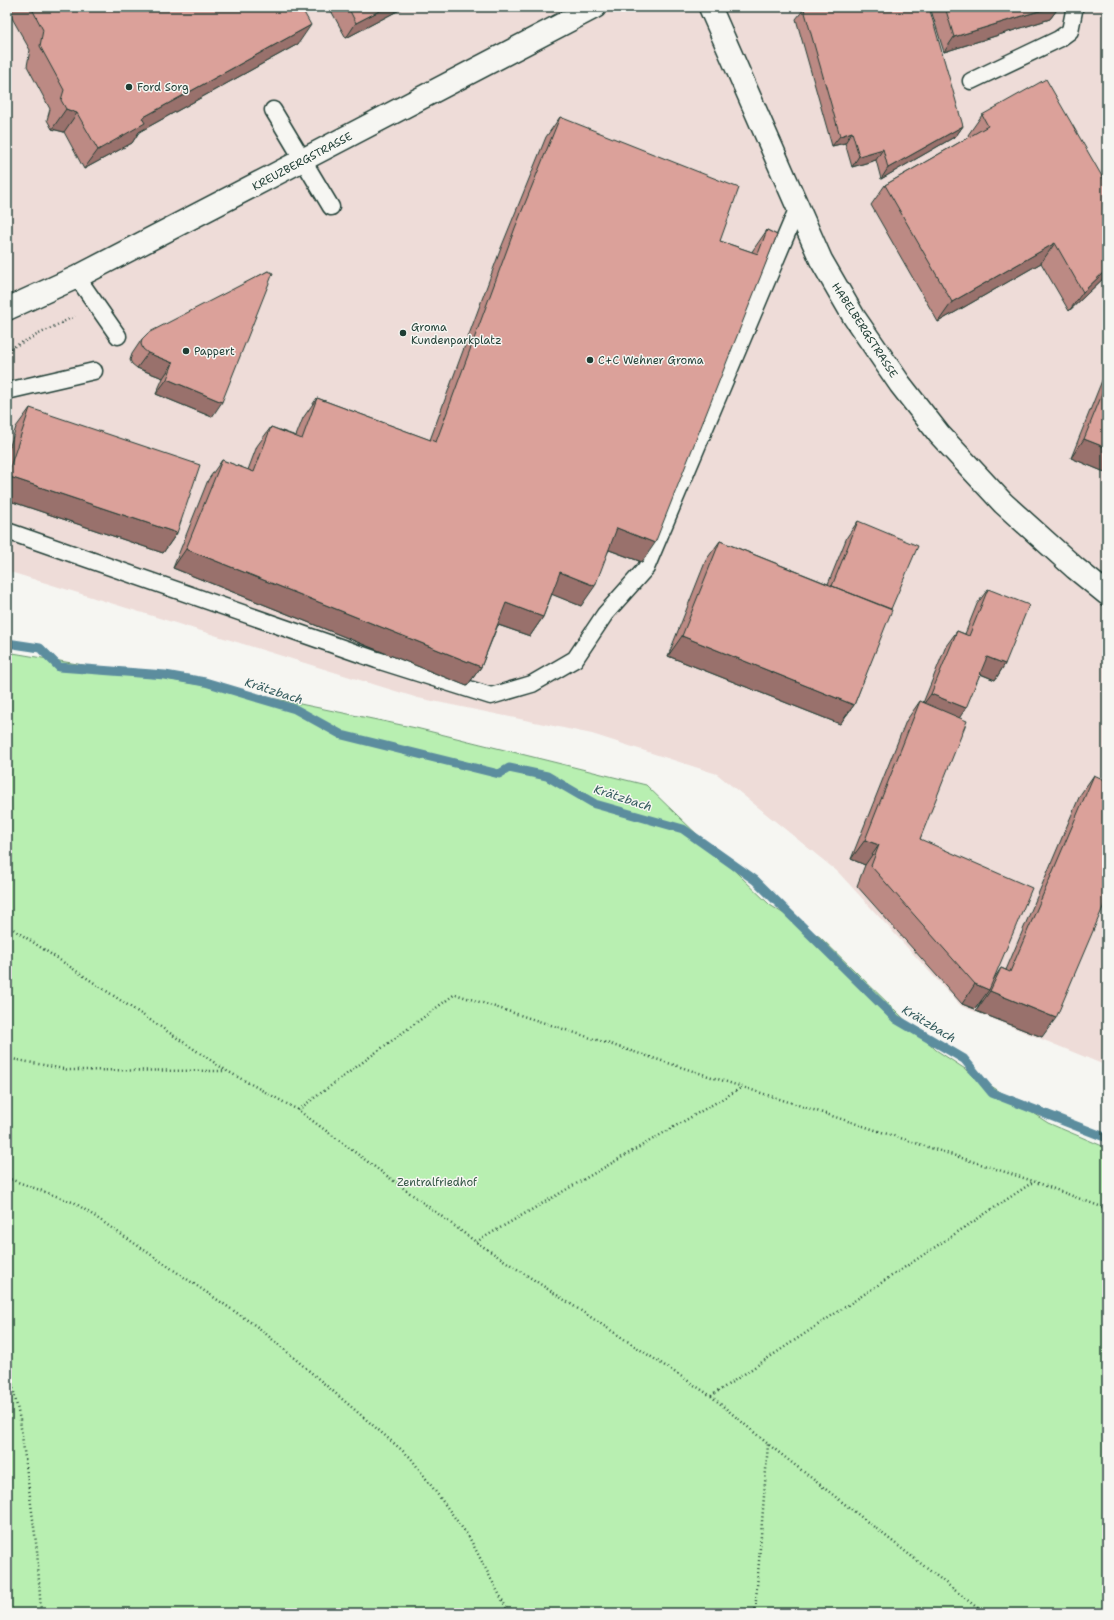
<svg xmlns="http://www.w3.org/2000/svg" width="1114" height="1620" font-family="'Shantell Sans',sans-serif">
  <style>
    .built { fill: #eedcd8 }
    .green { fill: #b8efb1; stroke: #6c9672 }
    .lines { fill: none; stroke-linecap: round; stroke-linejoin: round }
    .stream { stroke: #5c8d9e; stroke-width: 9 }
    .service-casing { stroke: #1f3d34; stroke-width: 19 }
    .minor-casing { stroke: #1f3d34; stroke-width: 25 }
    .tertiary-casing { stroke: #1f3d34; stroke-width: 25 }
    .path { stroke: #1f3d34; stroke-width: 2.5; stroke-dasharray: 1 3; stroke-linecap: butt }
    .service { stroke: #f6f6f2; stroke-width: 16 }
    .minor { stroke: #f6f6f2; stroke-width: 22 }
    .tertiary { stroke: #f6f6f2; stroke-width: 22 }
    .wall { fill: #bc8a84; stroke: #1f3d34 }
    .shaded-wall { fill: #99716c; stroke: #1f3d34 }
    .building { fill: #dba19a; stroke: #1f3d34 }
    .poi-dot { fill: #1f3d34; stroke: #f6f6f2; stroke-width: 1.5 }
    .labels { text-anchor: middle; stroke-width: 3; stroke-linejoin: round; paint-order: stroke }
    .poi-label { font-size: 11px; fill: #1f3d34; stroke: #f6f6f2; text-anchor: start }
    .street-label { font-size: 11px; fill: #1f3d34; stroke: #f6f6f2 }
    .park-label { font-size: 11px; fill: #365847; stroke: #f6f6f2 }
    .water-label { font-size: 12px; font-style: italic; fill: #385e60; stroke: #f6f6f2 }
  </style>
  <rect width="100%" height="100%" fill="#f6f6f2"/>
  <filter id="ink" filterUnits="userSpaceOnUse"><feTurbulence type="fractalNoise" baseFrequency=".025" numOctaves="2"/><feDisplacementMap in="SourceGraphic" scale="8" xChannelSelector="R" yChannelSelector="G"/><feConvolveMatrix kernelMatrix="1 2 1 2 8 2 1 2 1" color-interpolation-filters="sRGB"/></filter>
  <g filter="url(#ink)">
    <path class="built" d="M7,7H1107V1066L961,1006L838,872L717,774L592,734L418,698L7,571Z"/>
    <path class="green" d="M7,652L242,692L416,728L646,785L770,905L820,937L936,1050L1048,1123L1107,1148V1613H7Z"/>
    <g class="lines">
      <path class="stream" d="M7,643L40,648L59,667L165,675L205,682L295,709L342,735L499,774L509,768L547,776L595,804L683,829L755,880L896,1019L964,1059L992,1093L1107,1138"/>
      <g class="service-casing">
        <path id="service" d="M971,81L1059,39L1070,31L1074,11L1073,7
          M273,110L331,207
          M77,277L118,336
          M7,391L94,371
          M7,531L377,660L491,696L532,684L575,659L605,614L646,568L798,207"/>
      </g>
      <g class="minor-casing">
        <path id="minor" d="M710,7L821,260L854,317L900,384L939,434L1003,503L1075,568L1107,594"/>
      </g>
      <g class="tertiary-casing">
        <path id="tertiary" d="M7,309L77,277L270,177L595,7"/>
      </g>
      <path class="path" d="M7,350L75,316
        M10,927L227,1071L298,1110L476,1242L711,1396L768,1444L984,1613
        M7,1058L69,1070L226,1071
        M298,1110L455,994L1033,1181L1107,1209
        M7,1178L75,1203L259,1328L410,1457L469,1537L509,1613
        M476,1242L741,1088
        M7,1361L20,1420L37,1550L41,1613
        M711,1396L1033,1182
        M755,1613L768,1444"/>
      <use href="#service" class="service"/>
      <use href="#minor" class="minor"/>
      <use href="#tertiary" class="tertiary"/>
    </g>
    <path class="wall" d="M9,7H301L298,44L139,132L132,143L84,169L64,132L52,129L47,120L50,109L27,66L30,50L8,11Z
      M329,7H405L346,38Z
      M930,7H1059L1050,19L944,52Z
      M804,9L963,126L956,136L881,179L876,160L852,167L845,143L832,146L796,19Z
      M982,115L1107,185V275L1069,311L1041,263L938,322L871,205L885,185L969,137L968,135Z
      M560,117L720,241L752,252L753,250L767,230L777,235L642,562L609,550L581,606L552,594L543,617L530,636L498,625L481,667L467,686L173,568L208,480L222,460L248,470L257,446L271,427L296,436L303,418L317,398L430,440L501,248L546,137Z
      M268,271L212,417L156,394L163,378L137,368L132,364L130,360L132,354L142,339Z
      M1107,368V473L1071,458Z
      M30,408L177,533L163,553L7,500V455L16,427Z
      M858,521L891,609L854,705L840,724L668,656L706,560L720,541L828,584L847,537Z
      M988,589L1005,664L995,680L980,674L959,718L920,839L993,980L1001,968L1006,970L1080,795L1094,775L1042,1037L976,1011L982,1000L975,1009L962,1004L857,886L865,865L851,859L906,721L920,701L923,703L946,646L957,631L965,634L977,604Z"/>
    <path class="shaded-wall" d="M387,7H405L346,38L356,23Z
      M1052,7H1059L1050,19L944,52L954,37Z
      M311,25L298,44L139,132L132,143L84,169L98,150L142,118Z
      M66,109L77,113L64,132L52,129Z
      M963,126L956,136L881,179L888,168Z
      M852,132L845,143L832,146L840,136Z
      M883,149L876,160L852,167L859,156Z
      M1055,243L1041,263L938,322L952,302Z
      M1107,269V275L1069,311L1083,292Z
      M148,353L173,363L163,378L137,368Z
      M167,379L222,402L212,417L156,394Z
      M1084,439L1107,448V473L1071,458Z
      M7,476L177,533L163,553L7,500Z
      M617,528L655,543L642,562L604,548Z
      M186,549L481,667L467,686L173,568Z
      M560,572L595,586L581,606L546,592Z
      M506,603L543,617L530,636L493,623Z
      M682,636L854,705L840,724L668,656Z
      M987,657L1005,664L995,680L976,672Z
      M931,694L966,708L956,723L920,709Z
      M865,840L879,845L865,865L851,859Z
      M975,984L989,990L975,1009L962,1004Z
      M990,991L1056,1018L1042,1037L976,1011Z"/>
    <path class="building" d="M31,7H301L311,25L142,118L145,123L98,150L77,113L66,109L61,100L64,90L40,46L43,30Z
      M348,7H387L356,23Z
      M810,7H929L963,126L888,168L883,149L859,156L852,132L840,136L804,9Z
      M945,7H1052L954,37Z
      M1046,79L1107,185V269L1083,292L1055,243L952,302L885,185L988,126L982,115Z
      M560,117L739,188L720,241L758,254L767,230L777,235L655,543L617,528L595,586L560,572L543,617L506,603L481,667L186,549L222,460L254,472L271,427L302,439L317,398L436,442L515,228Z
      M268,271L273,273L222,402L167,379L173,363L148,353L143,349L141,344L142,339L148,333Z
      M1107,382V448L1084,439Z
      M30,408L200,465L177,533L7,476Z
      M858,521L918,546L891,609L832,586Z
      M720,541L892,610L854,705L682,636Z
      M988,589L1029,605L1005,664L987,657L966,708L931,694L957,631L969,636Z
      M920,701L967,721L920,839L1032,888L989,990L975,984L871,866L879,845L865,840Z
      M1094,775L1107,781V898L1056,1018L990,991L1001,968L1010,972Z"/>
  </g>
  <g class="poi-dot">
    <circle cx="129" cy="87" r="4"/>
    <circle cx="403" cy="333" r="4"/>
    <circle cx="186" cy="351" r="4"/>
    <circle cx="590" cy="360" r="4"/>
  </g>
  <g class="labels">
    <g class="poi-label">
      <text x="137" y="91">Ford Sorg</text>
      <text x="411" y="331">Groma<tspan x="411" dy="13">Kundenparkplatz</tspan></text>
      <text x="194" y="355">Pappert</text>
      <text x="598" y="364">C+C Wehner Groma</text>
    </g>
    <g class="street-label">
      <text transform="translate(302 161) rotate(-28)" y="4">KREUZBERGSTRASSE</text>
      <text transform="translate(865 330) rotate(57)" y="4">HABELBERGSTRASSE</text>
    </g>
    <g class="park-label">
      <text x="437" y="1186">Zentralfriedhof</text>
    </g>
    <g class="water-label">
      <text transform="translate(274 691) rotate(18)" y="4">Krätzbach</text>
      <text transform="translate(623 798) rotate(18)" y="4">Krätzbach</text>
      <text transform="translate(929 1024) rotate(31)" y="4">Krätzbach</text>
    </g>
  </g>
  <rect width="1114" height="1620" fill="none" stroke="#f6f6f2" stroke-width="24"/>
  <rect x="12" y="12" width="1090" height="1596" fill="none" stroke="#1f3d34" stroke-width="1.5" filter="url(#ink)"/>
</svg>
